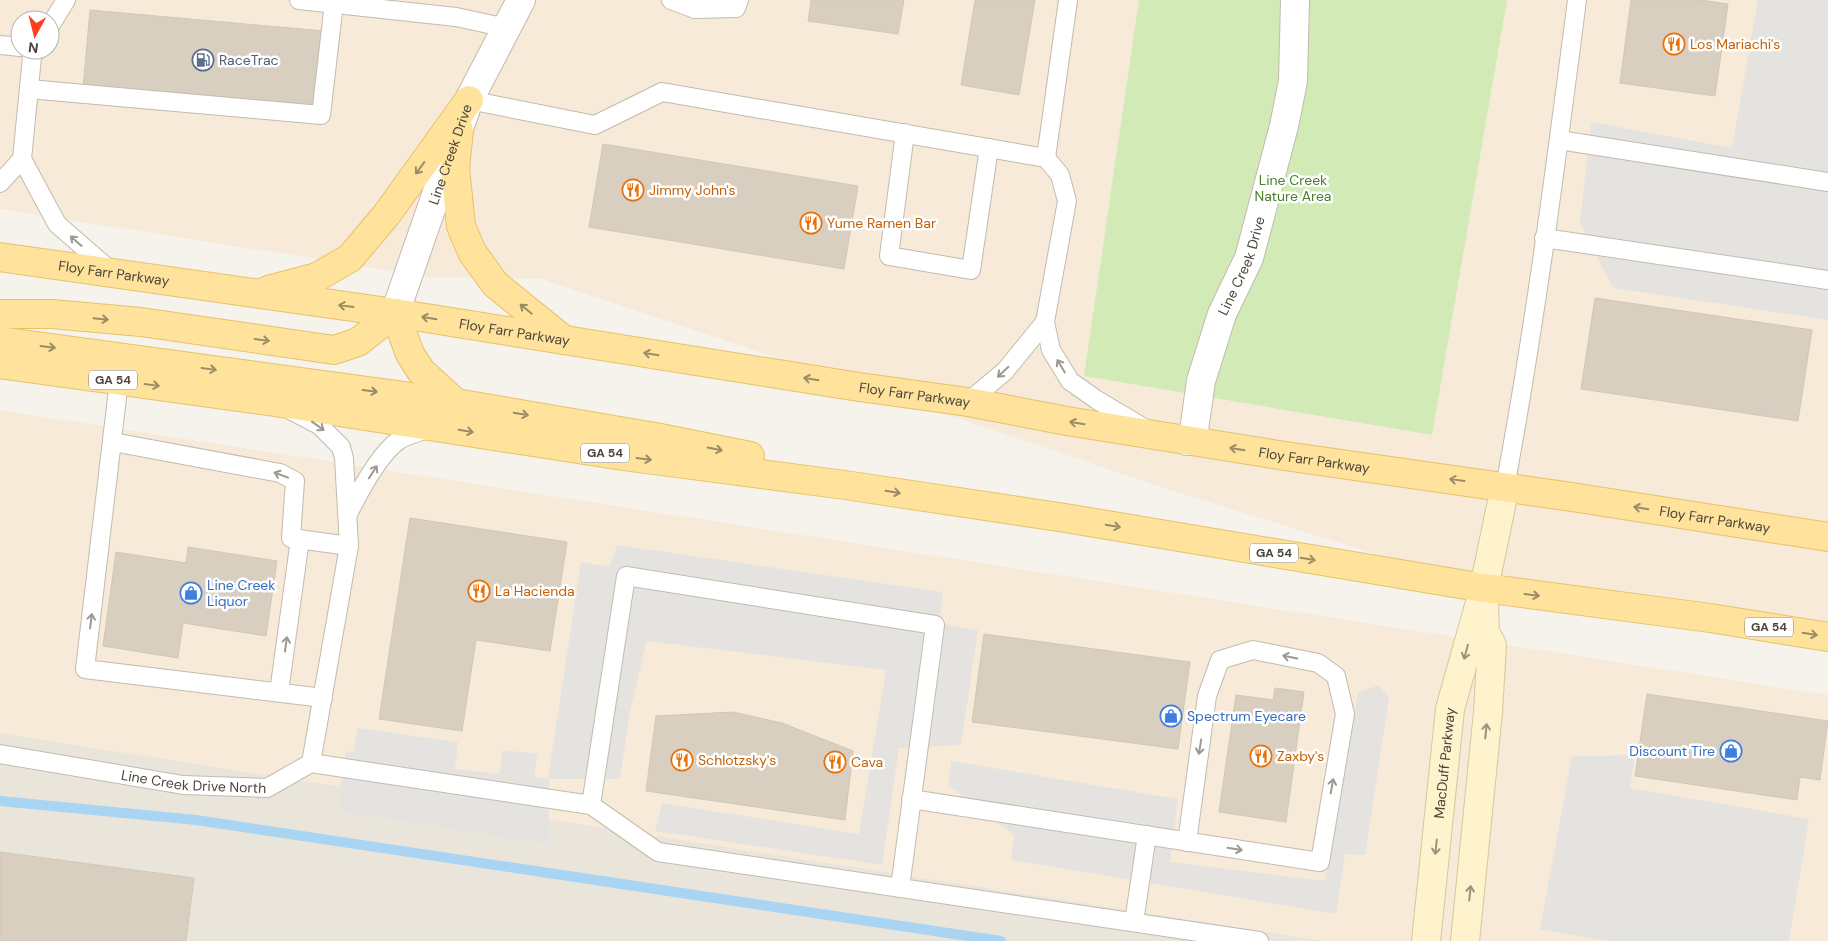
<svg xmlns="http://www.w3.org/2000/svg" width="1828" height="941" font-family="'DM Sans',sans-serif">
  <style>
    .residential { fill: #eae5da }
    .commercial { fill: #f7ead8; fill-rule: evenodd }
    .green { fill: #d2eab5 }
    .parking { fill: #e5e3e0 }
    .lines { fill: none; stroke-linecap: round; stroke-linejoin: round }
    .stream { stroke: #a9d4f2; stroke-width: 10 }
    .building { fill: #d8cfc1; stroke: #d3c7b4 }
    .lane-casing { stroke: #c2bbae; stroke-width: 20 }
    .street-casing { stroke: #c2bbae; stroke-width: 30 }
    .secondary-casing { stroke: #d6c79b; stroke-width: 30 }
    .primary-casing { stroke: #e6c16a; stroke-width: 30 }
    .lane { stroke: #fff; stroke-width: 18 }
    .street { stroke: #fff; stroke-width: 28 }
    .secondary { stroke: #fff3cd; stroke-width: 28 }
    .primary { stroke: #ffe39c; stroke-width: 28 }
    .oneway { stroke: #9c8c66 }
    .oneway2 { stroke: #9c9892 }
    .oneway3 { stroke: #9c937c }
    .labels { text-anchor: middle; stroke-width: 5; stroke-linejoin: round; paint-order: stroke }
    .shield { fill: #fff; stroke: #817c74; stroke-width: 1 }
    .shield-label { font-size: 12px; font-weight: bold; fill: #4b4439 }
    .food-label { font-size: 14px; fill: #c56008; stroke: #fff; text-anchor: start }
    .service-label { font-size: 14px; fill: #4e5e75; stroke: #fff; text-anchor: start }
    .street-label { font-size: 14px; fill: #4b4439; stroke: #fff }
    .park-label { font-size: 14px; fill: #4a7f2a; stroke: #fff }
    .shop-label { font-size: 14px; fill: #366cbe; stroke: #fff; text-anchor: start }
  </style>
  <rect width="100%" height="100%" fill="#f6f3ec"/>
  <path class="residential" d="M0,733L1326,941H0Z"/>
  <path class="commercial" d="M0,0H1140L1084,376L1432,435L1507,0H1828V627L1484,588L1186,495L541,279L431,277L0,209ZM20,20H50V50H20Z
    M0,410L1828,695V941H1326L0,733Z"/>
  <path class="green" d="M1139,0H1507L1432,435L1084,376Z"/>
  <path class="parking" d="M1758,0H1828V320L1613,288L1580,223L1591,122L1732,148Z
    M617,545L943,592L939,623L978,630L961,745L899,748L882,865L655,831L662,803L859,834L886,670L647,641L630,711L620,779H549V844L339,811V791L346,751L353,752L358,728L458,742L455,769L499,774L503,750L537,754L534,777L548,779L581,562L610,567Z
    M1379,685L1389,698L1365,855L1345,854L1336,914L1011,860L1014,835L948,785L951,761L1178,799L1170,862L1325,881L1358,693Z
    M1635,755L1630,788L1809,819L1789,941H1606L1540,929L1572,756Z"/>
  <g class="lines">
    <path class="stream" d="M0,801L196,820L1001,941"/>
  </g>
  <path class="building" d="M811,0H904L898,34L808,21Z
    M975,0H1035L1019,95L961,85Z
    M1631,0H1700L1728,4L1715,96L1620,83Z
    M90,10L324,31L316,111L83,89Z
    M603,144L858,186L844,269L589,227Z
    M1595,298L1812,330L1798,421L1581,389Z
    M410,518L567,542L550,651L476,640L462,731L379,719Z
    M188,547L277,561L266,636L183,623L178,658L103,646L116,552L186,563Z
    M984,634L1190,662L1178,749L972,722Z
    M1275,688L1304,692L1286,822L1219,812L1236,695L1273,700Z
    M1647,694L1828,721L1820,780L1800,777L1797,800L1635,776Z
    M733,712L782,723L853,751L845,820L646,791L656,716Z
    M0,852L194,878L186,941H0Z"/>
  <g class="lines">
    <g class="lane-casing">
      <g id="lane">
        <path d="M299,0L456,17L507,28"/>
        <path d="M671,0L695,9L736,8L739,0"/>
        <path d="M50,26L66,0"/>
        <path d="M0,45L20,47"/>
        <path d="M36,50L32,57L22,159L57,224L112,272"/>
        <path d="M29,89L321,115L334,3"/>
        <path d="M469,100L595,125L662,92L1046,158L1060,175L1067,201L1045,322L1051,350L1070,381L1097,400L1144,428"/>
        <path d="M905,133L889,256L971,270L989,148"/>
        <path d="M1559,140L1828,182"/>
        <path d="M1046,158L1068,0"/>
        <path d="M0,183L22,159"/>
        <path d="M1544,238L1828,280"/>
        <path d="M119,381L85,669L323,698"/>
        <path d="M968,402L1005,371L1045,322"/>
        <path d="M113,442L280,473L295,481L291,538L349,546"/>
        <path d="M1505,487C1535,326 1556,163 1577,0"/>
        <path d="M348,514C359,492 379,454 399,440C407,435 419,432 428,429"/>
        <path d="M279,692L300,539"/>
        <path id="s1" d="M0,754L183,785L267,788L311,763L349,546L344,458L341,447L319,425L292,411"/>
        <path d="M311,763L591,805L658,852L1259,941"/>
        <path d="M911,799C1048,820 1184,841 1320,862L1345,714L1336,676L1318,663L1253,650L1220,660L1207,696L1187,842"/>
        <path d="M591,805L626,576L935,625L900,888"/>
        <path d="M1134,922L1147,835"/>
      </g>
    </g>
    <g class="street-casing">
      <g id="street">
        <path id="s2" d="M395,313L469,100L521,0"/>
        <path id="s3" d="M1187,441L1194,430L1201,381L1222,314L1249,258L1284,126L1293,81L1295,0"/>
      </g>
    </g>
    <g class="secondary-casing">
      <g id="secondary">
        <path id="s4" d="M1426,941L1450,709L1484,588L1505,487"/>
        <path d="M1465,941L1488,712L1492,645L1485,632L1484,602"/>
      </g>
    </g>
    <g class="primary-casing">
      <g id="primary">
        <path d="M459,130L455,168L461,226L472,252L495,284L564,340"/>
        <path id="s5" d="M0,257L395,313L859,387L968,402L1067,421L1285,456L1572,497L1828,537"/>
        <path d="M268,290L317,277L350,258L387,214L469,100"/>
        <path d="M395,313L410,354L421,371L456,403"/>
        <path d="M0,314H52L141,322L334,350L358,342L395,313"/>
        <path d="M0,341L456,403L655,437L750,456"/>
        <path d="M0,364L275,402L623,456L845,485L1065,518L1484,588L1710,618L1828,637"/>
      </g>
    </g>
    <use href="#lane" class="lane"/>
    <use href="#street" class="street"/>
    <use href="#secondary" class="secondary"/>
    <use href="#primary" class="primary"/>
  </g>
  <defs><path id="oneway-shaft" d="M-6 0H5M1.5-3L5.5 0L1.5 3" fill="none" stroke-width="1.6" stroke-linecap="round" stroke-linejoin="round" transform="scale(1.25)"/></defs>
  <g class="oneway">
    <use href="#oneway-shaft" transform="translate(420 168) rotate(126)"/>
    <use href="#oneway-shaft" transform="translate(346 306) rotate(-172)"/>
    <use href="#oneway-shaft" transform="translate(526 309) rotate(-141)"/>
    <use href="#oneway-shaft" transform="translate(429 318) rotate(-171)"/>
    <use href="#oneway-shaft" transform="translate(101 319) rotate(6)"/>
    <use href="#oneway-shaft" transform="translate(262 340) rotate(8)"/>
    <use href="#oneway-shaft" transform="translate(48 347) rotate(7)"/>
    <use href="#oneway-shaft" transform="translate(651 354) rotate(-171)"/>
    <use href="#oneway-shaft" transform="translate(209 369) rotate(8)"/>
    <use href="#oneway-shaft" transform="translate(811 379) rotate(-171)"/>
    <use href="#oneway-shaft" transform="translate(152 385) rotate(8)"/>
    <use href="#oneway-shaft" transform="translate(370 391) rotate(7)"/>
    <use href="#oneway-shaft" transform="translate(521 414) rotate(10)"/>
    <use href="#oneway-shaft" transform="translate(1077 423) rotate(-171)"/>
    <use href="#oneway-shaft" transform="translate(466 431) rotate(9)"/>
    <use href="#oneway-shaft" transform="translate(715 449) rotate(12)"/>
    <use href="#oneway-shaft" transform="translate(1237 449) rotate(-171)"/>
    <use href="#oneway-shaft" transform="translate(644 459) rotate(7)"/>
    <use href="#oneway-shaft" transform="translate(1457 480) rotate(-172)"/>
    <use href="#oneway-shaft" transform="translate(893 492) rotate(9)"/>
    <use href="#oneway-shaft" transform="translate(1641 508) rotate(-171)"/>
    <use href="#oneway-shaft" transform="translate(1113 526) rotate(10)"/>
    <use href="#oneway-shaft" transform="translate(1308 559) rotate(10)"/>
    <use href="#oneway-shaft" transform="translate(1532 595) rotate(7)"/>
    <use href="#oneway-shaft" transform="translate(1810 634) rotate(9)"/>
  </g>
  <g class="oneway2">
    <use href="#oneway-shaft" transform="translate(76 241) rotate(-139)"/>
    <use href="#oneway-shaft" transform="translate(1061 366) rotate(-121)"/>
    <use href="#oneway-shaft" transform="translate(1003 372) rotate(136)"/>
    <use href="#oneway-shaft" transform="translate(318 426) rotate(36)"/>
    <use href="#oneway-shaft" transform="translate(373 472) rotate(-57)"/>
    <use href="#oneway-shaft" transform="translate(281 475) rotate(-159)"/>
    <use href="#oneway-shaft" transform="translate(91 621) rotate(-83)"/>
    <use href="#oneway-shaft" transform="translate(286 644) rotate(-82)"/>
    <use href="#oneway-shaft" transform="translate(1290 657) rotate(-169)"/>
    <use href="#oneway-shaft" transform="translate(1200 747) rotate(99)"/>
    <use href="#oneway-shaft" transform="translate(1332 786) rotate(-80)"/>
    <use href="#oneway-shaft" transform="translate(1235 849) rotate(9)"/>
  </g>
  <g class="oneway3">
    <use href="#oneway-shaft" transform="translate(1466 652) rotate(105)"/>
    <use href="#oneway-shaft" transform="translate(1486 731) rotate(-84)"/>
    <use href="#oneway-shaft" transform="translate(1436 847) rotate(96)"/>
    <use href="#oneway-shaft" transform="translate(1470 893) rotate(-84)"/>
  </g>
  <defs>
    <g id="restaurant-ring" transform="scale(1.125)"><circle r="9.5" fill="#fff" stroke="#e8710a" stroke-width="1.5"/><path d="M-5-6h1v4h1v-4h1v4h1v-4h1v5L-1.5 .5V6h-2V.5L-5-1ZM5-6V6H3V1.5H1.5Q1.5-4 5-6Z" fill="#e8710a"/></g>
    <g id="fuel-ring" transform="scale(1.125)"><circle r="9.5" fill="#fff" stroke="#5c6f8a" stroke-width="1.5"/><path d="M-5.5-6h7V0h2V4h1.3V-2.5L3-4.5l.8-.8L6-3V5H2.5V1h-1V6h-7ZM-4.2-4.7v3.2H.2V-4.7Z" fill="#5c6f8a"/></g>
    <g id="shop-ring" transform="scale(1.125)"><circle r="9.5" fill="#fff" stroke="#3f7fe0" stroke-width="1.5"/><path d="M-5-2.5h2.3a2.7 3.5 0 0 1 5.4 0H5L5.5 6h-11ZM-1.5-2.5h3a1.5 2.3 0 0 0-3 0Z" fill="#3f7fe0"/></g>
  </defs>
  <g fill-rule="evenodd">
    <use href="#restaurant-ring" x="1674" y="44"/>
    <use href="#fuel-ring" x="203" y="60"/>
    <use href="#restaurant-ring" x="633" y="190"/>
    <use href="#restaurant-ring" x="811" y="223"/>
    <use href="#restaurant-ring" x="479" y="591"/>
    <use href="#shop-ring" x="191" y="593"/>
    <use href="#shop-ring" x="1171" y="716"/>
    <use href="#shop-ring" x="1731" y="751"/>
    <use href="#restaurant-ring" x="1261" y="756"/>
    <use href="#restaurant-ring" x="682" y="760"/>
    <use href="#restaurant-ring" x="835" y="762"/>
  </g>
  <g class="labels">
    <g class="shield">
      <rect x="89" y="370.5" width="48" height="19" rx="4"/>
      <rect x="581" y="443.5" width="48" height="19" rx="4"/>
      <rect x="1250" y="543.5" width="48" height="19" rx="4"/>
      <rect x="1745" y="617.5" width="48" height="19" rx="4"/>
    </g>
    <g class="shield-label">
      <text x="113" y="384">GA 54</text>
      <text x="605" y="457">GA 54</text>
      <text x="1274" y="557">GA 54</text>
      <text x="1769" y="631">GA 54</text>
    </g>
    <g class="food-label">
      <text x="1690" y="49">Los Mariachi's</text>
      <text x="649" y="195">Jimmy John's</text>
      <text x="827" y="228">Yume Ramen Bar</text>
      <text x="495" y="596">La Hacienda</text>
      <text x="1277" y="761">Zaxby's</text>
      <text x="698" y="765">Schlotzsky's</text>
      <text x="851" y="767">Cava</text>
    </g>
    <g class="service-label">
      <text x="219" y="65">RaceTrac</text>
    </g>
    <g class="street-label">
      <text dy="5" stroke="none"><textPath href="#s2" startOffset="168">Line Creek Drive</textPath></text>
      <text dy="5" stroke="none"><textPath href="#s3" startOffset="185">Line Creek Drive</textPath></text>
      <text dy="5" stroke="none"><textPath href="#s5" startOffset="115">Floy Farr Parkway</textPath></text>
      <text dy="5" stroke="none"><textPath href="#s5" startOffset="520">Floy Farr Parkway</textPath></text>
      <text dy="5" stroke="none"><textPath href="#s5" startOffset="925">Floy Farr Parkway</textPath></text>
      <text dy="5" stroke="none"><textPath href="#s5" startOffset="1330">Floy Farr Parkway</textPath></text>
      <text dy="5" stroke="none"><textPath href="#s5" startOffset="1735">Floy Farr Parkway</textPath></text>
      <text dy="5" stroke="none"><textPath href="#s4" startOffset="179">MacDuff Parkway</textPath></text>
      <text dy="5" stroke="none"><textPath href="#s1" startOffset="196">Line Creek Drive North</textPath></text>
    </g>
    <g class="park-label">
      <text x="1293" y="185">Line Creek<tspan x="1293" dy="16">Nature Area</tspan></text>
    </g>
    <g class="shop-label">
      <text x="207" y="590">Line Creek<tspan x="207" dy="16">Liquor</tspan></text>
      <text x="1187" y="721">Spectrum Eyecare</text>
      <text x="1715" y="756" text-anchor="end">Discount Tire</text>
    </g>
  </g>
  <g transform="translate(35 35) rotate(187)"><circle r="24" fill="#ffffff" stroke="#b7b4b0"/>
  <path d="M0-4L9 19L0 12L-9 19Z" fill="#fc3f1d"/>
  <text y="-8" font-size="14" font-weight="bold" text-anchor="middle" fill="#4b4439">N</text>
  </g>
</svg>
